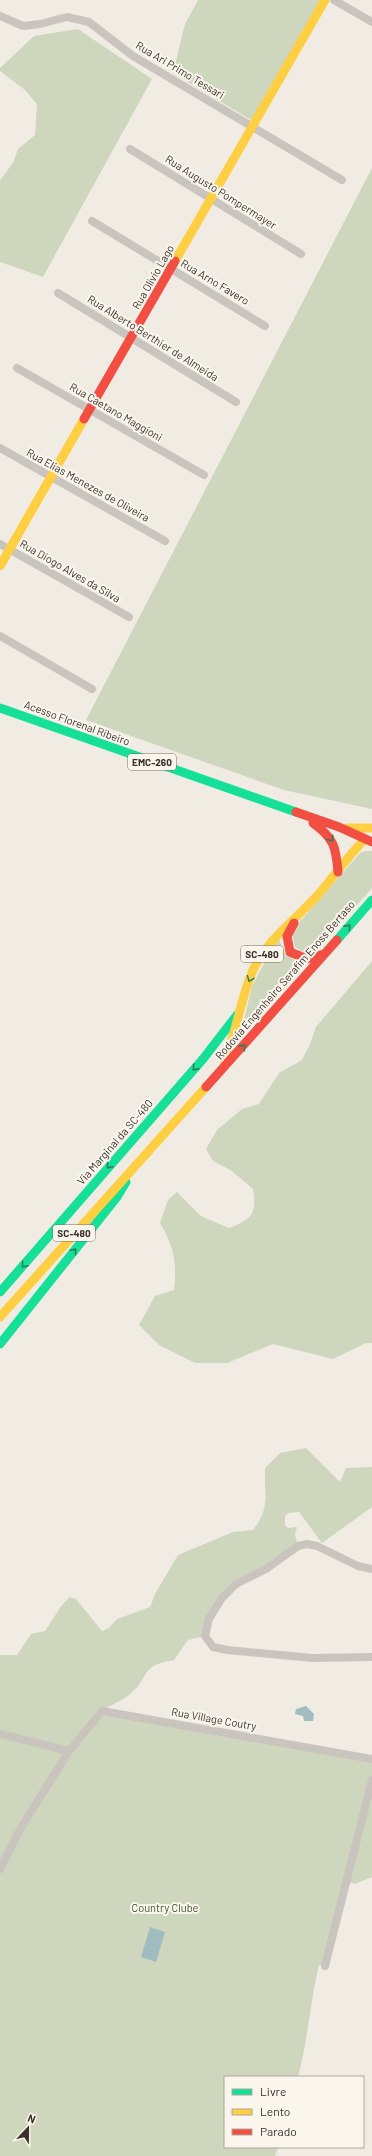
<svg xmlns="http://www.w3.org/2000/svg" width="372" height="2156" font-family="Barlow,sans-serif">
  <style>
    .green { fill: #ced6be }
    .water { fill: #a0bcc1 }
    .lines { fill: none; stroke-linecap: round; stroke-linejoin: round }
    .street { stroke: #c9c4bd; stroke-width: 8 }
    .fast { stroke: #16e098; stroke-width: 9 }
    .slow { stroke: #ffcf43; stroke-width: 9 }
    .jam { stroke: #f24e42; stroke-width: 9 }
    .oneway { stroke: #2a805c }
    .labels { text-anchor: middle; stroke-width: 4; stroke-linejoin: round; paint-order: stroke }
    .shield { fill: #fbf6ed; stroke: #746c64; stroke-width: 1 }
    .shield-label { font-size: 10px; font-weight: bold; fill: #3a312a }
    .street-label { font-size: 11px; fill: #3a312a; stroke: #fbf6ed }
    .park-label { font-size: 11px; fill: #43592d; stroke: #fbf6ed }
  </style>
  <rect width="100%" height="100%" fill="#f0ece4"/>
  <path class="green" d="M198,0H323L251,120L173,73L185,24Z
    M78,29L152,79L43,277L0,262V180L13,163L18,149L35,135L37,104L25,90L0,71V68L34,36Z
    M372,168V809L284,790L86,720Z
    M366,851H372V888L317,951L305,953L295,947L292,933L297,925L361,852Z
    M278,938L285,953L303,967L242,1038L240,1037L252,986Z
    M372,961V1343H366L333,1359L273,1344L227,1363H195L159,1345L139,1325L155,1296L174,1290C177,1263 174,1246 160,1223L168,1200L177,1192L201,1216L229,1228C252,1219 257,1214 253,1189L232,1171L213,1161L206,1149L217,1130L242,1109L259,1104L279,1073L302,1060L310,1044L316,1027Z
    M306,1448L340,1482L346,1468L372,1467V1507L322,1543L299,1512L288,1513L285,1516V1525L288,1528L297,1527L295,1535L298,1546L222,1598L205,1636L188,1640L174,1660C137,1666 151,1678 129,1695C121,1701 111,1705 102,1711L372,1759V1877L355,1884L347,1882L325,1966L319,1965C310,2002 308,2040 298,2077H225V2147H278L275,2156H0V1655H17L31,1634L45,1631L62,1605L70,1597L76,1599L102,1631L109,1628L117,1619L150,1607L156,1592L178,1555L233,1532L253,1530C271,1506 264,1495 265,1468L280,1453Z"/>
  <path class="water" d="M306,1706L314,1714L313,1721H304L303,1716L295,1714L296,1709Z
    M150,1927L165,1932L156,1962L141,1957Z"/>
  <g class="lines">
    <path class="street" d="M334,0L372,22
      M0,16L23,26L40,24L67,17L89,22L133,56L342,180
      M130,149L301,254
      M92,221L265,326
      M58,293L236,402
      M17,368L204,475
      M0,448L165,541
      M0,544L129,617
      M0,636L92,689
      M372,1569L358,1566L317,1546L307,1544L298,1546L266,1569L236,1584L222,1598L209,1619L205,1636L213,1647L227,1650L312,1658L372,1657
      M0,1734L69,1751
      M0,1869L22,1826L69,1751L102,1711L372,1759
      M325,1966L372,1780"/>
    <path class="fast" d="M0,708L296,812
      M337,940L372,900
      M0,1292L203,1059L237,1015
      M0,1344L117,1197L126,1182"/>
    <path class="slow" d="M175,261L325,0
      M0,566L84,419
      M347,828H372
      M224,1060C238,1031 240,997 254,968C268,939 295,920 316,897C333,878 347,857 365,839
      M0,1317L206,1087"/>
    <path class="jam" d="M84,419L175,261
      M296,812L339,827L372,842
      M313,823C334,838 336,847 338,872
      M294,923L287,936L290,952L307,959L324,954
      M206,1087L337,940"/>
  </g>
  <defs><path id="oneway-chevron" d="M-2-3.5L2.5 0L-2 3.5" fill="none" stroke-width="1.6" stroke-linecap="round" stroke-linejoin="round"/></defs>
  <g class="oneway">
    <use href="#oneway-chevron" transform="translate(331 839) rotate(55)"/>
    <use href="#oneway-chevron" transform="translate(348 927) rotate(-48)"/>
    <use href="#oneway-chevron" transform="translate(250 979) rotate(111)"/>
    <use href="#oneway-chevron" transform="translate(243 1047) rotate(-48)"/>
    <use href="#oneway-chevron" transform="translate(195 1068) rotate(132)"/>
    <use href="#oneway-chevron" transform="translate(109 1166) rotate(131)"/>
    <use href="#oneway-chevron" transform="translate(74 1251) rotate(-52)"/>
    <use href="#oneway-chevron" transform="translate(24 1265) rotate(131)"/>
  </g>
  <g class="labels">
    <g class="shield">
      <rect x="128" y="754" width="48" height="16" rx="3"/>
      <rect x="241" y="946" width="42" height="16" rx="3"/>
      <rect x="53" y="1225" width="42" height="16" rx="3"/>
    </g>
    <g class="shield-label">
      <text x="152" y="766">EMC-260</text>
      <text x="262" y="958">SC-480</text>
      <text x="74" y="1237">SC-480</text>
    </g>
    <g class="street-label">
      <text transform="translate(180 70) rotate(31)" y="4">Rua Ari Primo Tessari</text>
      <text transform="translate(221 192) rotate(32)" y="4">Rua Augusto Pompermayer</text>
      <text transform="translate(153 277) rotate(-60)" y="4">Rua Olívio Lago</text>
      <text transform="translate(215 282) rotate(31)" y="4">Rua Arno Favero</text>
      <text transform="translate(153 338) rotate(32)" y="4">Rua Alberto Berthier de Almeida</text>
      <text transform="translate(116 412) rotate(30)" y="4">Rua Caetano Maggioni</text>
      <text transform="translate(88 485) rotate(29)" y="4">Rua Elias Menezes de Oliveira</text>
      <text transform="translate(70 571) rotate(30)" y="4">Rua Diogo Alves da Silva</text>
      <text transform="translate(77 723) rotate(20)" y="4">Acesso Florenal Ribeiro</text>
      <text transform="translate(285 980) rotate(-49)" y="4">Rodovia Engenheiro Serafim Enoss Bertaso</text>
      <text transform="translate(115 1142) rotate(-49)" y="4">Via Marginal da SC-480</text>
      <text transform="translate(214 1719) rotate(10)" y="4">Rua Village Coutry</text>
    </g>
    <g class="park-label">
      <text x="165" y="1912">Country Clube</text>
    </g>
  </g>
  <rect x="224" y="2076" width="140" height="72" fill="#fbf6ed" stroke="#aea79f"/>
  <rect x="232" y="2089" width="20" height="6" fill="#16e098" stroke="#aea79f"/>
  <text x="260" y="2096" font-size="12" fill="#3a312a">Livre</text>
  <rect x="232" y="2109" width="20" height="6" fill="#ffcf43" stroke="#aea79f"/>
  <text x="260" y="2116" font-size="12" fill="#3a312a">Lento</text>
  <rect x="232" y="2129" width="20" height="6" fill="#f24e42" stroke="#aea79f"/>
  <text x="260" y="2136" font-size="12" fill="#3a312a">Parado</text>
  <g transform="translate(28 2128) rotate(22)" stroke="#fbf6ed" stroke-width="3" paint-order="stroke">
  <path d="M0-3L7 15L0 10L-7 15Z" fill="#3a312a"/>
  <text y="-6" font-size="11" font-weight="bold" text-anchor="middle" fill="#3a312a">N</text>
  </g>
</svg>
